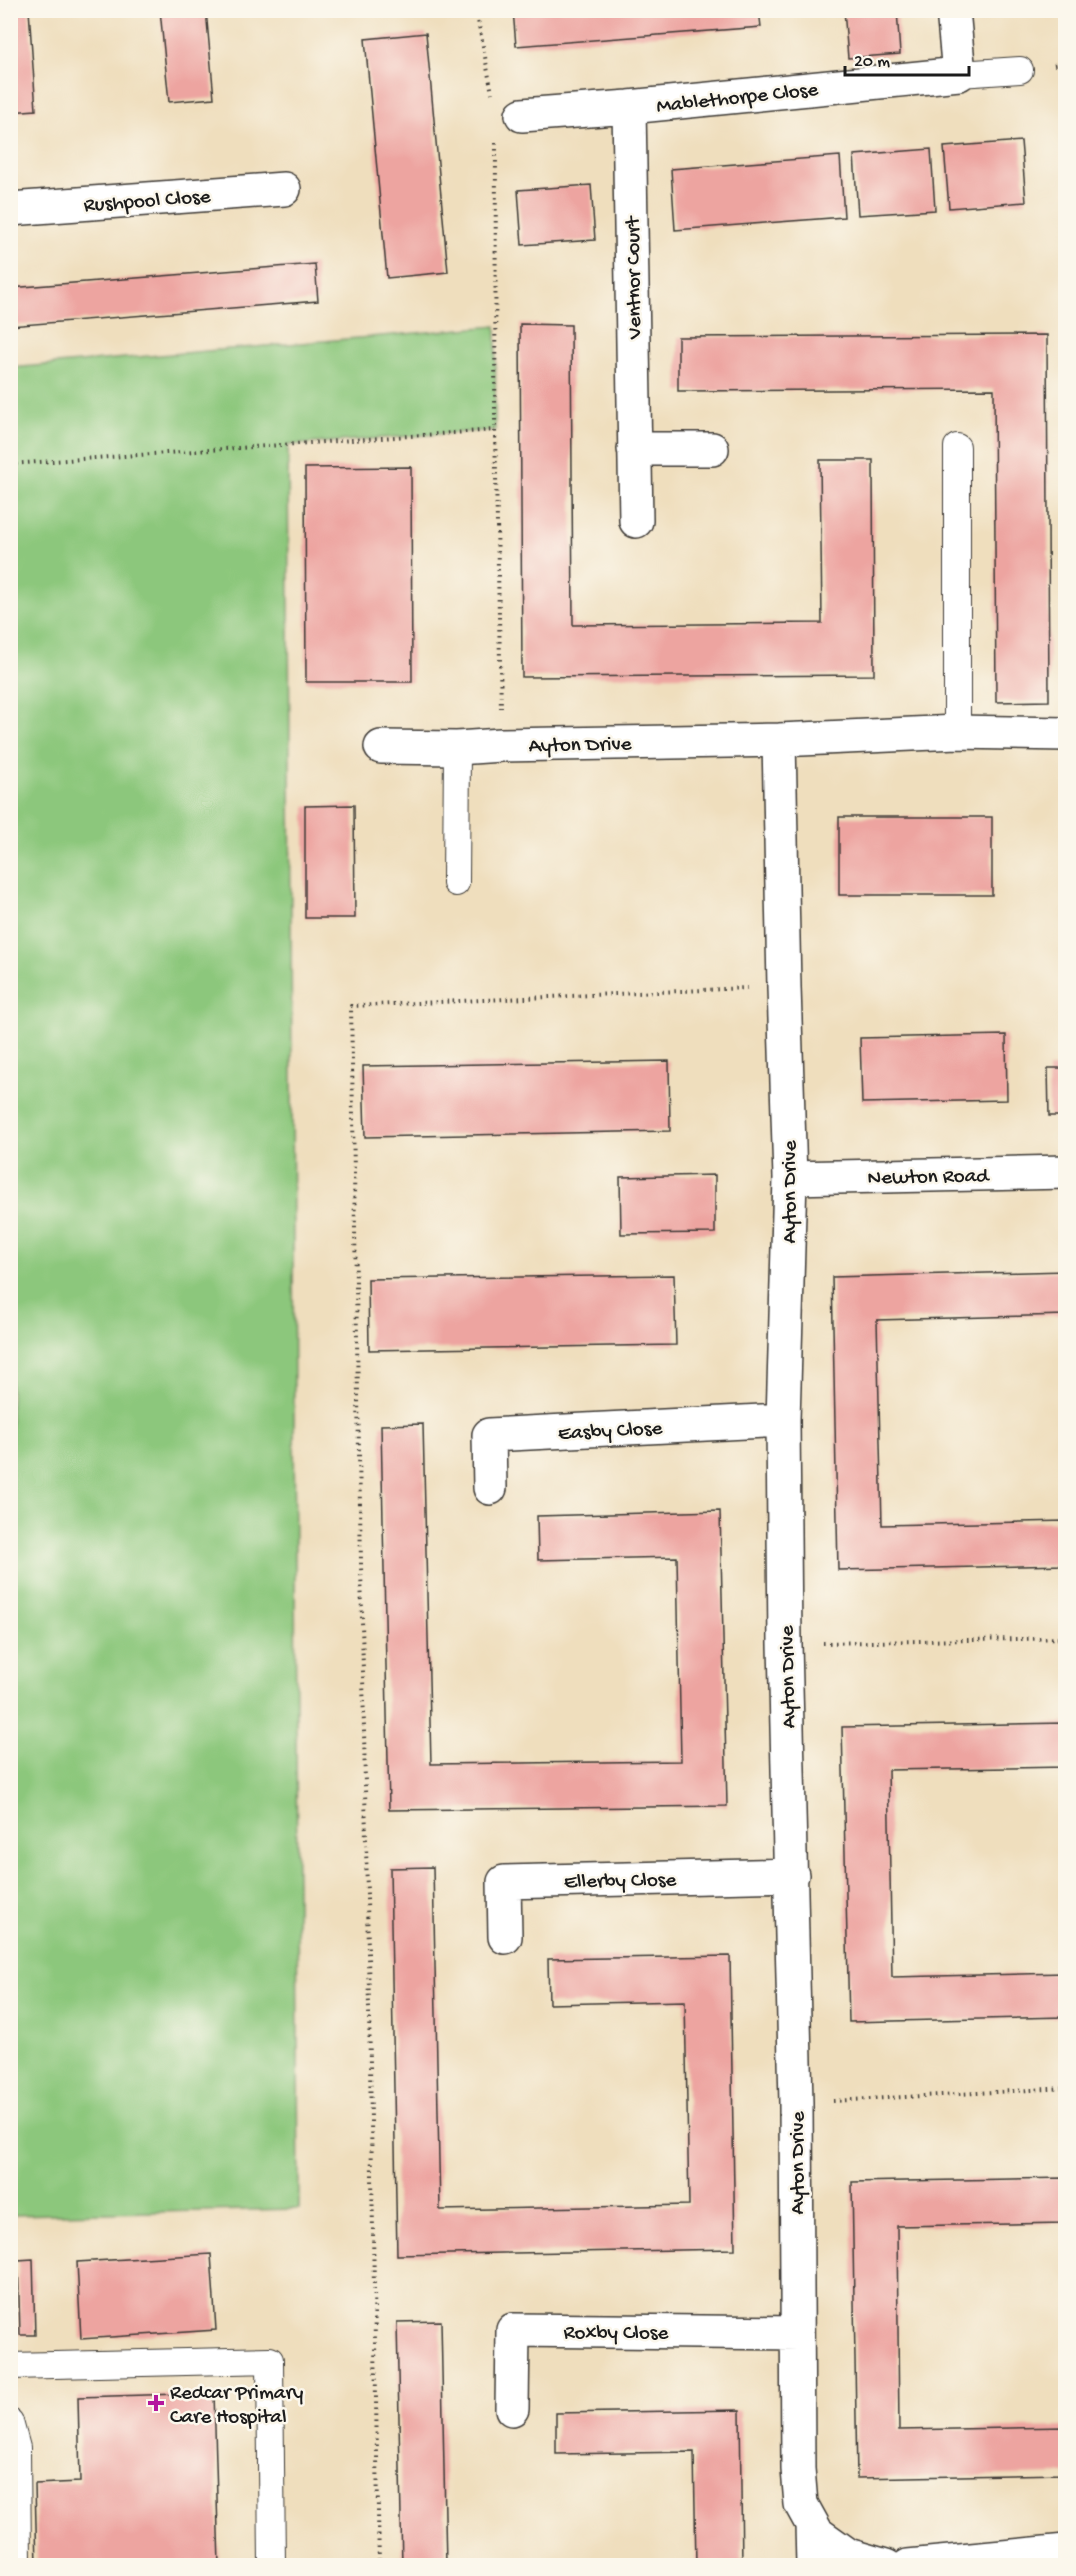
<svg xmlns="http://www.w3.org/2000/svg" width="1076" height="2576" font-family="'Gochi Hand',sans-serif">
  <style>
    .green { fill: #8cc77c; stroke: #54724c; stroke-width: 1.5 }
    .building { fill: #eda4a0 }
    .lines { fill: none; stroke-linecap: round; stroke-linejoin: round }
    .service-casing { stroke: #3c3934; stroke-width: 28 }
    .minor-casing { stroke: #3c3934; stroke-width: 36 }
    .path { stroke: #3c3934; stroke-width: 4; stroke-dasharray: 1.5 4.5; stroke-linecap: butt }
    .service { stroke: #fff; stroke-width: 26 }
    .minor { stroke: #fff; stroke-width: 33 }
    .poi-dot { fill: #b5179e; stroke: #fbf7ec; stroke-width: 2 }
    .labels { text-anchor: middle; stroke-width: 5; stroke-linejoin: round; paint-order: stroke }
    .street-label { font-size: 21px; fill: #1c1c1c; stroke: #fbf7ec }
    .poi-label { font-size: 21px; fill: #1c1c1c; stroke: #fbf7ec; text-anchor: start }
  </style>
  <rect width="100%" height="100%" fill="#fbf7ec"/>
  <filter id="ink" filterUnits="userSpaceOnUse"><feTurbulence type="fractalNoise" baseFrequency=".0167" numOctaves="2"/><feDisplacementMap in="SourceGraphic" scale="12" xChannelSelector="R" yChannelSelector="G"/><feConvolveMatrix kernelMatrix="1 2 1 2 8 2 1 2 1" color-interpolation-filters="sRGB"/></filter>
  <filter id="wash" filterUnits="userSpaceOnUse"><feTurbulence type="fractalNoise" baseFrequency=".008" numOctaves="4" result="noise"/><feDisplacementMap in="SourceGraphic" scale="24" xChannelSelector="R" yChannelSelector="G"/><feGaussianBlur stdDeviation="1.35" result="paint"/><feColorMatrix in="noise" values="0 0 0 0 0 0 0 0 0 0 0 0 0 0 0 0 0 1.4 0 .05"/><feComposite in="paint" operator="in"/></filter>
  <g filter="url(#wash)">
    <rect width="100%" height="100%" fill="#efdebd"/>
    <path class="green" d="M496,326L495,430L288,445L299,2209L11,2215V368Z"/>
    <g id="blocks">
      <path class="building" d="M10,10H29L36,110L10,112Z
        M160,10H206L214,98L169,102Z
        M513,10H759L761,27L516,46Z
        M844,10H897L900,54L848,58Z
        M426,33L448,272L387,278L365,39Z
        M1021,141L1026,202L949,208L944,147Z
        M931,149L935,210L858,215L854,155Z
        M840,156L844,217L675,230L671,169Z
        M591,185L595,240L522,245L518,190Z
        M315,264L318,301L10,326V288Z
        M520,324L571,325L573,625L822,623L820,460H873L874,675L522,677Z
        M1047,335L1049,701L996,702L994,389L678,391V337Z
        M411,467L412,682H306L305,468Z
        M354,805L355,918H305V806Z
        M839,817H992V895H839Z
        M1006,1035L1007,1100L862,1103L860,1038Z
        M669,1061L670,1131L365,1137L363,1066Z
        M1048,1068H1066V1116H1049Z
        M715,1175V1233L621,1234L620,1177Z
        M1066,1271V1315L877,1320L882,1525L1066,1521V1565L838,1570L832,1277Z
        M674,1275L676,1345L369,1350L368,1279Z
        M423,1424L431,1764L681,1761L677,1557L538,1560L537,1516L720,1511L727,1806L389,1810L381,1425Z
        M1066,1723V1767L888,1770L892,1977L1066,1973V2017L849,2022L842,1727Z
        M433,1867L440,2210L689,2205L685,2001L549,2004L548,1959L730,1956L735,2249L397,2255L390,1868Z
        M1066,2178V2223L897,2226L899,2430L1066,2427V2474L857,2478L852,2182Z
        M211,2254L216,2330L81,2339L77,2262Z
        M33,2259L35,2335H20L18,2260Z
        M441,2321L446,2566H402L397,2322Z
        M214,2393L219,2566H37L35,2484L80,2482L78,2397Z
        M740,2410L742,2566H696L694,2452L556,2454V2413Z"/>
    </g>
  </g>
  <g filter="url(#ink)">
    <use href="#blocks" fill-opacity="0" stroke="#3c3934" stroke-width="1.5"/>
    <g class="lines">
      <g class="service-casing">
        <path id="service" d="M959,74L1020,70
          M957,732V447
          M456,883L457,748
          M10,2366L270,2360L272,2566
          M10,2422L17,2448L18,2566"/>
      </g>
      <g class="minor-casing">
        <path id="minor" d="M629,107L636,521
          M522,115L629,107L959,74L953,10
          M10,209L284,189
          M634,449H712
          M779,740L784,987L790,1178L783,1420L785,1644L796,2103L798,2469L801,2504L817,2533L848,2555L886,2566
          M381,747L457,748L501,745L779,740L957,732L1066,734
          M790,1178L1066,1172
          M490,1488L489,1435L783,1420
          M505,1937L504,1882L792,1875
          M512,2409L513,2330L797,2333
          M812,2524L813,2566
          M908,2566L1066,2551"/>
      </g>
      <path class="path" d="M476,10L492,93
        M1054,65L1066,63
        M496,143L495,430L501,708
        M10,464L495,430
        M823,1643L1066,1638
        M833,2101L1066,2088
        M379,2566L351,1006L747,988"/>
      <use href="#service" class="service"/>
      <use href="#minor" class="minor"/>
    </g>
  </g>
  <path class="poi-dot" d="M153 2394h6v6h6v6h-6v6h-6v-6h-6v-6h6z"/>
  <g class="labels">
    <g class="street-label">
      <text transform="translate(737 96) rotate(-6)" y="7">Mablethorpe Close</text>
      <text transform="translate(147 199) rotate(-4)" y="7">Rushpool Close</text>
      <text transform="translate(632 278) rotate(-91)" y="7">Ventnor Court</text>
      <text transform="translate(580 743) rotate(-1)" y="7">Ayton Drive</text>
      <text transform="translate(928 1175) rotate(-1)" y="7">Newton Road</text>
      <text transform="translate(788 1192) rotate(-90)" y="7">Ayton Drive</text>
      <text transform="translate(610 1429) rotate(-3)" y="7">Easby Close</text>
      <text transform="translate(786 1677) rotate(-91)" y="7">Ayton Drive</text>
      <text transform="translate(620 1879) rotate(-1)" y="7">Ellerby Close</text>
      <text transform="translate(796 2163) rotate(-90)" y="7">Ayton Drive</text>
      <text x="616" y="2338">Roxby Close</text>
    </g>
    <g class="poi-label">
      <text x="170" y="2398">Redcar Primary<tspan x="170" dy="24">Care Hospital</tspan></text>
    </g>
  </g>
  <rect width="1076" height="2576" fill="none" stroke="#fbf7ec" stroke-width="36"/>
  <path d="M845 66v9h124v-9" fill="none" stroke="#1c1c1c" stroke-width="3"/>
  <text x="854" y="66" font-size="18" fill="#1c1c1c" stroke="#fbf7ec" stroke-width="4.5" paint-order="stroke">20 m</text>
</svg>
